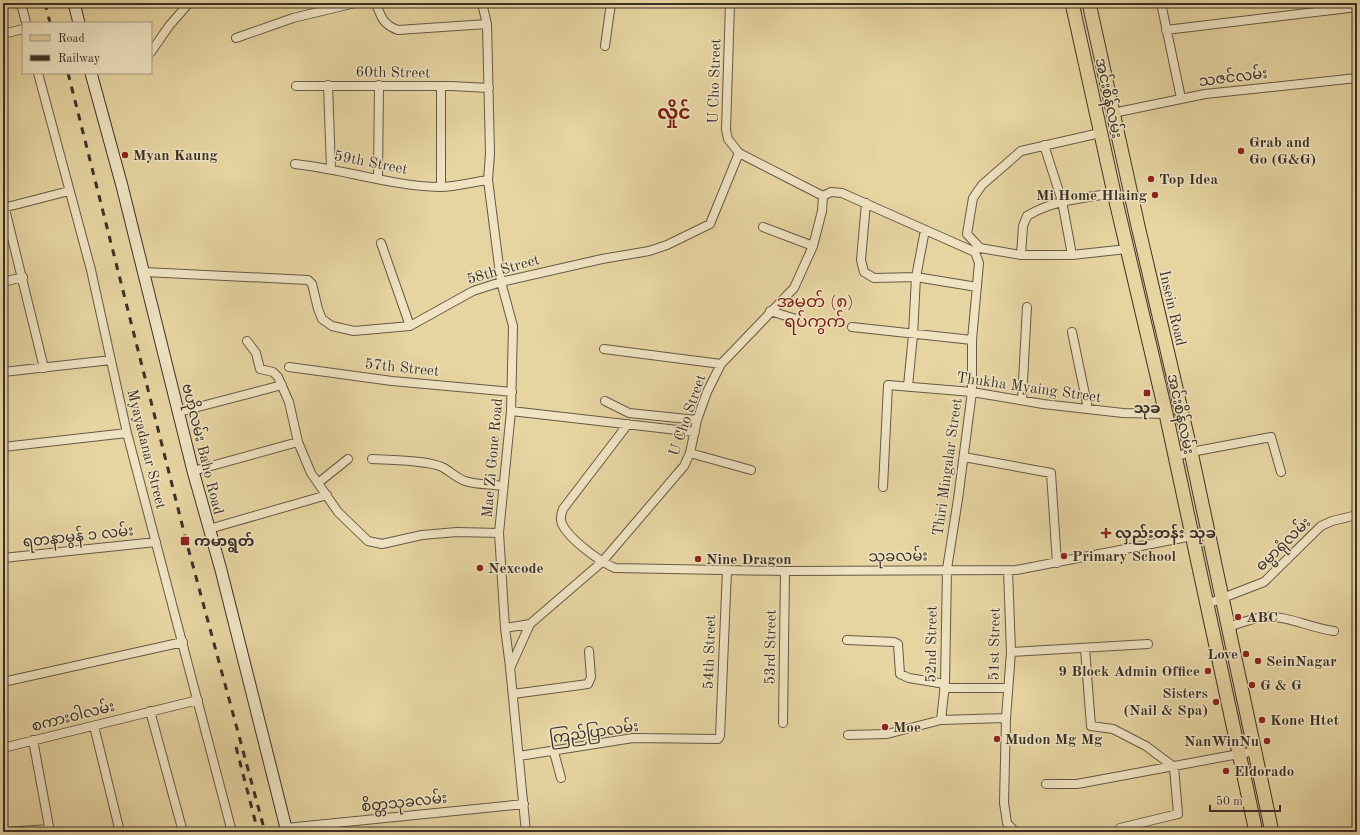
<svg xmlns="http://www.w3.org/2000/svg" width="1360" height="835" font-family="'Old Standard TT','Noto Sans Myanmar',serif">
  <style>
    .lines { fill: none; stroke-linecap: round; stroke-linejoin: round }
    .minor-casing { stroke: #665946; stroke-width: 10 }
    .secondary-casing { stroke: #3b3027; stroke-width: 13 }
    .primary-casing { stroke: #3b3027; stroke-width: 15 }
    .minor { stroke: #efe3c2; stroke-width: 8 }
    .secondary { stroke: #efe3c2; stroke-width: 11 }
    .primary { stroke: #e6d4a1; stroke-width: 13 }
    .rail { stroke: #3b3027; stroke-width: 3; stroke-dasharray: 7 7; stroke-linecap: butt }
    .poi-dot { fill: #8f2418; stroke: #efe3c2; stroke-width: 1.5 }
    .labels { text-anchor: middle; stroke-width: 3; stroke-linejoin: round; paint-order: stroke }
    .street-label { font-size: 15px; fill: #3b3027; stroke: #efe3c2 }
    .poi-label { font-size: 15px; font-weight: bold; fill: #3b3027; stroke: #efe3c2; text-anchor: start }
    .quarter-label { font-size: 17px; fill: #7a1f14; stroke: #efe3c2 }
    .district-label { font-size: 19px; font-weight: bold; fill: #7a1f14; stroke: #efe3c2 }
  </style>
  <rect width="100%" height="100%" fill="#e6d4a1"/>
  <filter id="stains"><feTurbulence type="fractalNoise" baseFrequency=".005" numOctaves="4"/><feColorMatrix values="0 0 0 0 .2 0 0 0 0 .09 0 0 0 0 .02 0 0 0 .5 -.17"/></filter>
  <radialGradient id="worn" r=".72"><stop offset=".6" stop-color="#630" stop-opacity="0"/><stop offset="1" stop-color="#630" stop-opacity=".3"/></radialGradient>
  <g class="lines">
    <g class="minor-casing">
      <path id="minor" d="M21,3L26,23
        M376,3C381,18 384,25 398,30L487,24
        M482,3L487,24L490,154L488,180L501,282L513,326L511,411L499,533L505,628L510,667L526,832
        M730,3L726,130L728,139L739,153L823,196
        M1161,3L1181,98
        M1166,30L1357,7
        M3,34L23,29
        M236,38L293,18L355,3
        M605,46L611,3
        M151,52L169,26L189,3
        M38,73L91,270L127,433L232,832
        M328,85L331,168
        M296,86H451L489,88
        M1113,113L1205,94L1357,78
        M1100,133L1021,151L982,185L973,198L967,234L980,248L1021,255H1072L1127,249
        M1044,145L1062,201L1072,255
        M295,164C343,169 391,186 440,187C455,187 473,182 488,180
        M378,178L379,85
        M441,187V87
        M823,196L831,192L842,193L975,252L979,263L972,340V392L958,499L947,569L945,684L941,720
        M3,201L44,368
        M866,203L861,260L864,272L874,278L916,277L977,287
        M3,208L69,191
        M763,227L813,246
        M381,243L410,326
        M1021,255L1023,226L1027,216C1053,200 1084,198 1114,193
        M144,272L308,280L312,284L318,309L322,319L332,326L354,331L410,326L473,291L501,282L602,259L649,251L667,245L710,224L739,153
        M3,282L23,277
        M770,311L796,319
        M852,327L972,340
        M1072,332L1088,409
        M247,341L256,353L260,369L273,372L278,377L289,402L298,442L311,473L338,512L368,541L382,544L422,535L457,532L499,533
        M604,349L721,364
        M289,367L392,381L512,392
        M3,372L111,360
        M908,386L913,335L916,277L925,230
        M1022,400L1027,307
        M605,401L629,413L697,420
        M511,411L695,432
        M179,412L282,385
        M628,424L563,509C561,514 560,519 562,524C569,539 600,562 615,568L785,571L1016,570L1208,533
        M3,447L127,433
        M690,453L751,470
        M964,457L1051,473L1057,563
        M1174,457L1191,452L1271,437L1281,472
        M372,459C389,460 427,460 442,467C450,471 456,478 465,481C477,485 490,484 502,486
        M193,471L298,442
        M318,483L348,459
        M883,487L888,385L972,392L1043,404L1123,413L1166,414
        M209,529L327,495
        M3,558L156,542
        M1008,570L1011,652L1006,718L1004,803L1007,823L1015,832
        M1207,604L1264,582L1321,526L1332,521L1357,515
        M1228,627C1239,624 1252,618 1264,617C1287,615 1310,628 1334,631
        M505,628L530,624
        M847,640L894,642L898,644L900,674L909,678L945,684
        M1085,648L1091,726L1113,729L1146,746L1174,767L1178,814L1120,828
        M1011,652L1148,644
        M511,666L530,624L602,562L684,466L690,453L697,420L707,392L721,364L794,288L813,246L822,211L823,196
        M3,682L183,642
        M944,688H1008
        M513,694L588,684L591,677L589,651
        M150,711L183,832
        M783,723L785,571
        M94,726L120,832
        M848,735L887,734L941,720L1006,718
        M33,740L50,832
        M3,748L198,700
        M554,752L561,778
        M519,756L633,738L718,739L720,736L727,570
        M1046,784H1077L1255,751
        M286,828L524,804
        M6,832L50,829"/>
    </g>
    <g class="secondary-casing">
      <path id="secondary" d="M74,3L79,23
        M91,73L122,186L193,471L221,570L287,832"/>
    </g>
    <g class="primary-casing">
      <path id="primary" d="M1072,3L1114,193L1166,414L1256,832
        M1089,3L1138,226L1191,452L1272,832"/>
    </g>
    <use href="#minor" class="minor"/>
    <use href="#secondary" class="secondary"/>
    <use href="#primary" class="primary"/>
    <path class="rail" d="M45,3L50,23
      M68,73L186,540L265,832
      M236,747L258,832"/>
  </g>
  <g class="poi-dot">
    <circle cx="1241" cy="151" r="4"/>
    <circle cx="125" cy="155" r="4"/>
    <circle cx="1151" cy="179" r="4"/>
    <circle cx="1155" cy="195" r="4"/>
    <rect x="1143" y="389" width="8" height="8" rx="2"/>
    <path d="M1104 527h4v4h4v4h-4v4h-4v-4h-4v-4h4z"/>
    <rect x="180" y="536" width="10" height="10" rx="2"/>
    <circle cx="1064" cy="556" r="4"/>
    <circle cx="698" cy="559" r="4"/>
    <circle cx="480" cy="568" r="4"/>
    <circle cx="1238" cy="617" r="4"/>
    <circle cx="1246" cy="654" r="4"/>
    <circle cx="1258" cy="661" r="4"/>
    <circle cx="1208" cy="671" r="4"/>
    <circle cx="1252" cy="685" r="4"/>
    <circle cx="1216" cy="702" r="4"/>
    <circle cx="1262" cy="720" r="4"/>
    <circle cx="885" cy="727" r="4"/>
    <circle cx="997" cy="739" r="4"/>
    <circle cx="1267" cy="741" r="4"/>
    <circle cx="1226" cy="771" r="4"/>
  </g>
  <g class="labels">
    <g class="street-label">
      <text transform="translate(393 72) rotate(1)" y="5">60th Street</text>
      <text transform="translate(1233 77) rotate(-7)" y="5">သဇင်လမ်း</text>
      <text transform="translate(714 81) rotate(-88)" y="5">U Cho Street</text>
      <text transform="translate(1109 98) rotate(78)" y="5">အင်းစိန်လမ်း</text>
      <text transform="translate(371 162) rotate(11)" y="5">59th Street</text>
      <text transform="translate(503 269) rotate(-16)" y="5">58th Street</text>
      <text transform="translate(1173 308) rotate(77)" y="5">Insein Road</text>
      <text transform="translate(402 367) rotate(6)" y="5">57th Street</text>
      <text transform="translate(1029 387) rotate(8)" y="5">Thukha Myaing Street</text>
      <text transform="translate(1181 414) rotate(78)" y="5">အင်းစိန်လမ်း</text>
      <text transform="translate(687 415) rotate(-71)" y="5">U Cho Street</text>
      <text transform="translate(147 449) rotate(76)" y="5">Myayadanar Street</text>
      <text transform="translate(203 449) rotate(76)" y="5">ဗဟိုလမ်း Baho Road</text>
      <text transform="translate(492 458) rotate(-85)" y="5">Mae Zi Gone Road</text>
      <text transform="translate(947 467) rotate(-82)" y="5">Thiri Mingalar Street</text>
      <text transform="translate(78 536) rotate(-6)" y="5">ရတနာမွန် ၁ လမ်း</text>
      <text transform="translate(1283 544) rotate(-44)" y="5">ဓမ္မာရုံလမ်း</text>
      <text transform="translate(898 556) rotate(-1)" y="5">သုခလမ်း</text>
      <text transform="translate(931 644) rotate(-89)" y="5">52nd Street</text>
      <text transform="translate(994 644) rotate(-89)" y="5">51st Street</text>
      <text transform="translate(770 647) rotate(-89)" y="5">53rd Street</text>
      <text transform="translate(709 652) rotate(-88)" y="5">54th Street</text>
      <text transform="translate(73 716) rotate(-14)" y="5">စကား၀ါလမ်း</text>
      <text transform="translate(594 732) rotate(-8)" y="5">ကြည်ပြာလမ်း</text>
      <text transform="translate(404 802) rotate(-6)" y="5">စိတ္တသုခလမ်း</text>
    </g>
    <g class="poi-label">
      <text x="1249" y="147">Grab and<tspan x="1249" dy="17">Go (G&amp;G)</tspan></text>
      <text x="133" y="160">Myan Kaung</text>
      <text x="1159" y="184">Top Idea</text>
      <text x="1147" y="200" text-anchor="end">Mi Home Hlaing</text>
      <text x="1147" y="413" text-anchor="middle">သုခ</text>
      <text x="1115" y="538">လှည်းတန်း သုခ</text>
      <text x="194" y="546">ကမာရွတ်</text>
      <text x="1072" y="561">Primary School</text>
      <text x="706" y="564">Nine Dragon</text>
      <text x="488" y="573">Nexcode</text>
      <text x="1246" y="622">ABC</text>
      <text x="1238" y="659" text-anchor="end">Love</text>
      <text x="1266" y="666">SeinNagar</text>
      <text x="1200" y="676" text-anchor="end">9 Block Admin Office</text>
      <text x="1260" y="690">G &amp; G</text>
      <text x="1208" y="698" text-anchor="end">Sisters<tspan x="1208" dy="17">(Nail &amp; Spa)</tspan></text>
      <text x="1270" y="725">Kone Htet</text>
      <text x="893" y="732">Moe</text>
      <text x="1005" y="744">Mudon Mg Mg</text>
      <text x="1259" y="746" text-anchor="end">NanWinNu</text>
      <text x="1234" y="776">Eldorado</text>
    </g>
    <g class="quarter-label">
      <text x="815" y="307">အမှတ် (၈)<tspan x="815" dy="20">ရပ်ကွက်</tspan></text>
    </g>
    <g class="district-label">
      <text x="674" y="119">လှိုင်</text>
    </g>
  </g>
  <rect width="1360" height="835" fill="none" stroke="#e6d4a1" stroke-width="16"/>
  <rect x="4" y="4" width="1352" height="827" fill="none" stroke="#3b3027" stroke-width="2"/>
  <rect x="8" y="8" width="1344" height="819" fill="none" stroke="#3b3027"/>
  <rect x="22" y="22" width="130" height="52" fill="#efe3c2" stroke="#a79b84"/>
  <rect x="30" y="35" width="20" height="6" fill="#e6d4a1" stroke="#a79b84"/>
  <text x="58" y="42" font-size="12" fill="#3b3027">Road</text>
  <rect x="30" y="55" width="20" height="6" fill="#3b3027" stroke="#a79b84"/>
  <text x="58" y="62" font-size="12" fill="#3b3027">Railway</text>
  <path d="M1210 805v6h70v-6" fill="none" stroke="#3b3027" stroke-width="2"/>
  <text x="1216" y="805" font-size="12" fill="#3b3027" stroke="#efe3c2" stroke-width="3" paint-order="stroke">50 m</text>
  <rect width="100%" height="100%" filter="url(#stains)"/>
  <rect width="100%" height="100%" fill="url(#worn)"/>
</svg>
